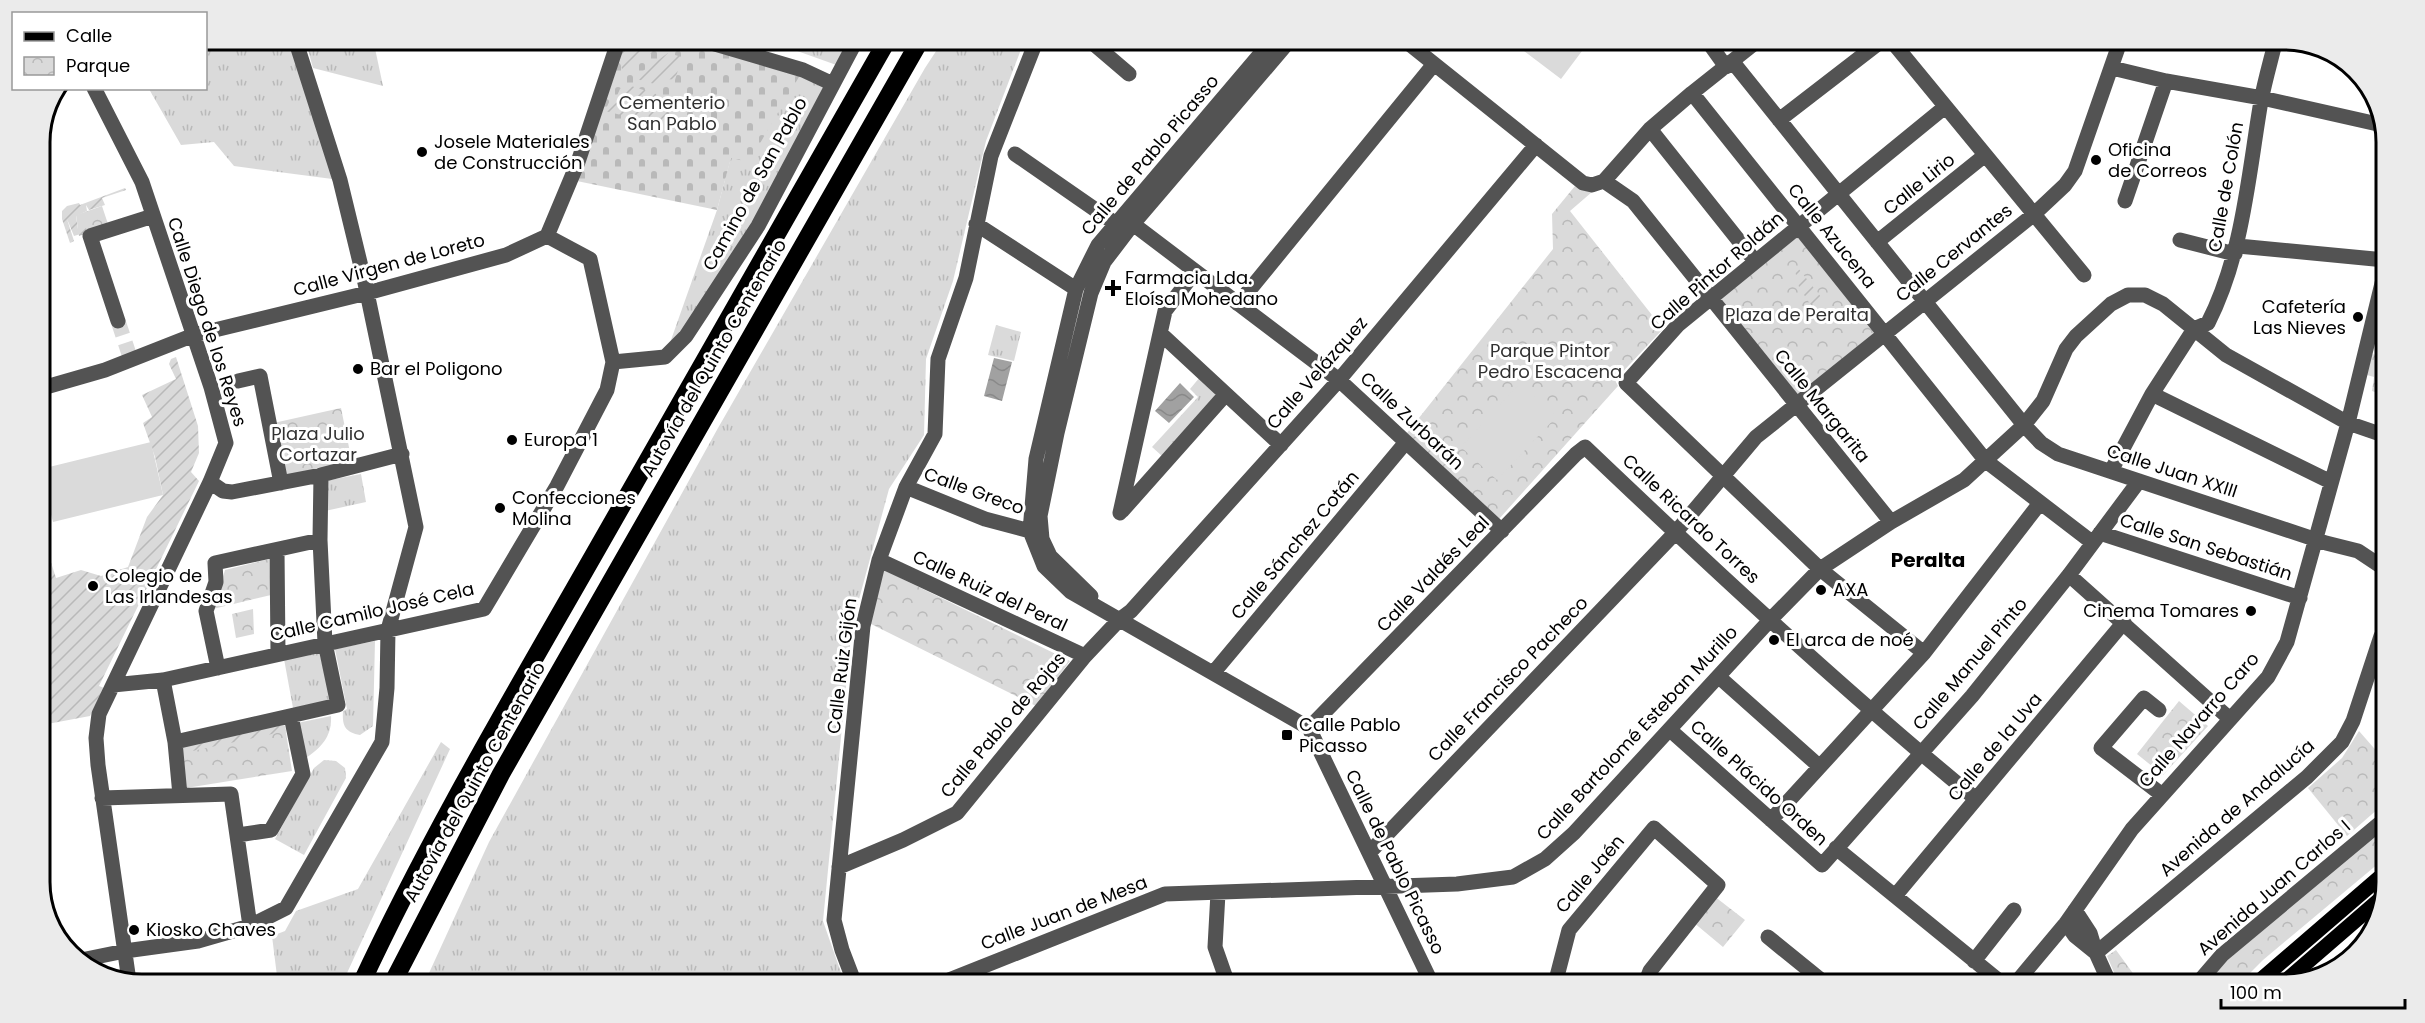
<svg xmlns="http://www.w3.org/2000/svg" width="2425" height="1023" font-family="Poppins,sans-serif">
  <style>
    .grass { fill: url(#grass-tufts) }
    .cemetery { fill: url(#cemetery-stones) }
    .park { fill: url(#park-crowns) }
    .garden { fill: url(#garden-furrows) }
    .pitch { fill: #dadada }
    .water { fill: url(#water-waves) }
    .lines { fill: none; stroke-linecap: round; stroke-linejoin: round }
    .minor-tunnel { stroke: #d9d9d9; stroke-width: 15; stroke-dasharray: 15 8; stroke-linecap: butt }
    .minor { stroke: #535353; stroke-width: 15 }
    .major { stroke: #000; stroke-width: 15 }
    .highway { stroke: #000; stroke-width: 18 }
    .poi-dot { fill: #000; stroke: #fff; stroke-width: 2 }
    .labels { text-anchor: middle; stroke-width: 6; stroke-linejoin: round; paint-order: stroke }
    .park-label { font-size: 18px; fill: #313131; stroke: #fff }
    .poi-label { font-size: 18px; fill: #000; stroke: #fff; text-anchor: start }
    .street-label { font-size: 18px; fill: #000; stroke: #fff }
    .neighbourhood-label { font-size: 20px; font-weight: bold; fill: #000; stroke: #fff }
    .rim { fill: none; stroke: #000; stroke-width: 3 }
  </style>
  <defs>
    <pattern id="grass-tufts" width="24" height="20" patternUnits="userSpaceOnUse" patternTransform="scale(1.5)"><rect width="24" height="20" fill="#dadada"/><path d="M3 7l-1-3M5 7V3M7 7l1-3M15 17l-1-3M17 17v-4M19 17l1-3" fill="none" stroke="#b9b9b9"/></pattern>
    <pattern id="cemetery-stones" width="16" height="16" patternUnits="userSpaceOnUse" patternTransform="scale(1.5)"><rect width="16" height="16" fill="#dadada"/><path d="M2 7V4a2 2 0 0 1 4 0v3zM10 15v-3a2 2 0 0 1 4 0v3z" fill="#b9b9b9"/></pattern>
    <pattern id="park-crowns" width="20" height="18" patternUnits="userSpaceOnUse" patternTransform="scale(1.5)"><rect width="20" height="18" fill="#dadada"/><path d="M2 6a3 3 0 1 1 6 0M12 15a3 3 0 1 1 6 0" fill="none" stroke="#b9b9b9"/></pattern>
    <pattern id="garden-furrows" width="10" height="10" patternUnits="userSpaceOnUse" patternTransform="scale(1.5)"><rect width="10" height="10" fill="#dadada"/><path d="M-1 1l2-2M0 10L10 0M9 11l2-2" fill="none" stroke="#b9b9b9"/></pattern>
    <pattern id="water-waves" width="16" height="10" patternUnits="userSpaceOnUse" patternTransform="scale(1.5)"><rect width="16" height="10" fill="#a1a1a1"/><path d="M0 5q4-4 8 0t8 0" fill="none" stroke="#898989"/></pattern>
  </defs>
  <rect width="100%" height="100%" fill="#fff"/>
  <path class="grass" d="M206,39H295L340,180L234,166L214,142L181,145L149,89L206,88Z
    M305,39H373L383,86L313,68Z
    M773,39H857L842,67L772,42Z
    M944,39H1025L986,141L953,281L926,359L924,435L889,489L852,625L823,921L845,984H424L489,842L718,428L925,68Z
    M803,70L833,84L758,226L665,357L717,210L731,157Z
    M996,325L1021,332L1014,361L988,355Z
    M1200,377L1220,395L1162,456L1152,447L1198,397L1190,389Z
    M361,474L366,502L325,511V481Z
    M375,641L373,726L360,735C345,732 342,726 343,711L347,709L335,649Z
    M319,651L331,700L293,708L284,659Z
    M331,716C332,736 322,747 306,758L297,723Z
    M441,742L450,749L342,984H278L272,936L285,931L296,911L358,889Z
    M324,760L336,761L345,768L346,778L304,855L275,839L314,768Z"/>
  <path class="cemetery" d="M619,39H698L803,70L749,162L731,158L717,210L572,180Z"/>
  <path class="park" d="M1575,186L1592,192L1570,211L1663,329L1615,380L1618,386L1499,519L1407,433L1553,249L1552,214Z
    M102,206L109,227L79,236L76,215Z
    M1798,233L1877,331L1795,397L1717,299Z
    M2371,354L2384,356L2383,395L2372,391L2374,377L2367,375Z
    M341,408L353,467L281,482L269,424Z
    M269,559L271,595L213,609L225,570Z
    M882,569L1070,661L1036,706L869,623Z
    M253,609L254,634L236,638L232,614Z
    M2179,701L2208,726L2163,775L2137,754Z
    M285,726L292,771L186,788L182,749Z
    M2359,731L2380,755L2379,800L2377,802L2379,808L2347,836L2308,788L2342,758Z
    M2379,828V863L2263,960L2239,984H2204L2224,957Z
    M1714,896L1745,920L1723,947L1693,922Z
    M2116,950L2140,983L2139,984H2119L2107,956Z"/>
  <path class="garden" d="M623,39H659L670,42L641,59L624,73C618,61 618,52 623,39Z
    M668,53L682,57L675,80L668,79L658,85L633,78Z
    M625,84L656,94L662,106L668,107L665,122L660,126L650,122L647,109L615,100L620,89Z
    M610,100L645,110V121L605,111Z
    M125,188L126,190L102,198L105,205L89,210L86,205L87,211L76,216L78,229L86,228L87,232L74,236L67,219L74,241L70,243L62,219V211L67,206L79,203L80,205Z
    M1798,268L1821,297L1815,304H1810L1799,287L1795,271Z
    M176,357L198,426L199,453L191,472L199,481L99,686L104,688L90,716L42,725L46,675L39,674V532L41,531L56,578L81,570L101,576L128,567L147,517L163,495L155,457L143,423L152,417L142,395L176,379L169,364L171,359Z
    M284,724L286,731L183,753V746Z"/>
  <path class="pitch" d="M1508,39H1566L1582,51L1561,79Z
    M1520,383L1557,416L1497,480L1461,447Z
    M151,442L163,495L53,522L39,469V453L41,469Z"/>
  <path class="water" d="M994,358L1012,362L1002,401L984,396Z
    M1180,383L1194,397L1169,423L1155,411Z"/>
  <g class="lines">
    <path class="minor-tunnel" d="M118,321L131,360"/>
    <path class="minor" d="M698,39L803,70L833,84
      M1088,39L1129,74
      M1273,39L1098,245L1076,289L1036,459L1030,531L1044,566L1071,592L1309,728L1432,984
      M1403,39L1583,183L1592,185L1604,181
      M1706,39L1726,67
      M1890,39L2084,275
      M1732,61L2024,425L2041,443L2058,454L2326,543L2358,551L2382,567
      M2112,68L2166,81L2262,98L2382,125
      M94,88L142,182L211,387L226,443L210,482L99,714L96,738L98,765L129,981
      M1692,93L1986,461L2093,543
      M1779,120L1884,39
      M1650,129L1755,261
      M1015,154L1116,224H1133L1339,380L1502,531
      M1604,181L1633,201L1891,522
      M1604,181L1650,129L1692,93L1760,39
      M2125,201L2166,81
      M976,224L1076,289
      M2180,240L2235,254
      M1877,242L1984,156
      M2238,246L2385,260
      M1238,304L1434,64
      M118,321L90,236L153,216
      M1160,333L1281,445
      M613,362L665,357L686,336L758,226L857,39
      M238,381L260,376L281,483
      M39,389L105,370L194,335L367,293L506,255L547,236L578,162L619,39
      M2152,394L2331,482
      M2111,471L2152,394L2194,329L2208,323C2243,254 2248,177 2261,101C2265,80 2271,60 2276,39
      M210,482L223,491L232,492L321,475L402,454
      M906,487L985,519L1030,531
      M1122,511L1226,394
      M1120,513L1165,311L1195,272
      M2100,533L2300,598
      M277,550L278,653
      M879,560L1085,656
      M2069,575L2230,719
      M1091,596L1050,556L1042,539L1040,516L1057,433L1091,293L1104,262L1133,224L1291,39
      M1924,653L1820,569L1626,383L1678,325L1945,107
      M218,668L206,611L216,582L215,563L320,540
      M1214,672L1406,442
      M1719,677L1819,766
      M163,680L175,742L180,795
      M113,685L163,680L484,609L557,486L607,390L613,362L590,259L547,236
      M2159,710L2144,698L2101,748L2161,794
      M1309,728L1576,454L1585,447C1712,568 1841,688 1976,799
      M1670,730L1822,865L1972,696L2069,575L2139,481
      M175,742L338,705L325,643L320,540L321,475
      M102,798L231,794L250,926
      M1771,820L1924,653L2040,503
      M238,835L271,830L303,774L291,716
      M1836,848L2003,984
      M1369,853L1675,533L1756,437L2033,215L2065,185L2075,171L2121,39
      M839,867L903,840L957,813L1085,656L1119,620L1131,611L1339,380L1536,145
      M1218,893L1215,947L1228,984
      M1895,896L2124,622
      M2066,923L2075,936L2096,953L2090,933L2075,910
      M1768,937L1826,984
      M81,960L125,951L198,941L250,926L286,908L382,742L387,688L388,630L416,527L365,283L340,180L295,39
      M1974,961L2014,910
      M855,984L842,950L834,920L863,626L879,560L906,487L935,434L938,359L966,278L991,156L1037,39
      M939,984L1165,894L1457,884L1513,877L1545,859L1574,833L1771,619L1820,569L1891,522L1964,480L2024,425L2043,401L2066,349L2076,336L2111,304L2128,295H2145L2163,304L2226,355L2348,423L2383,435
      M1555,984L1569,930L1654,828L1718,885L1650,971L1645,984
      M2015,984L2066,923L2132,829L2268,677L2287,642L2348,423L2385,271
      M2110,984L2096,953L2307,777L2342,742L2353,721L2381,636
      M2197,984L2222,955L2379,824"/>
    <path class="major" d="M2256,984L2379,878
      M2282,984L2378,901"/>
    <path class="highway" d="M361,984C429,838 512,698 592,558C691,385 789,212 888,39
      M392,984L501,774L921,39"/>
  </g>
  <g class="poi-dot">
    <circle cx="422" cy="152" r="6"/>
    <circle cx="2096" cy="160" r="6"/>
    <path d="M1110 279h6v6h6v6h-6v6h-6v-6h-6v-6h6z"/>
    <circle cx="2358" cy="317" r="6"/>
    <circle cx="358" cy="369" r="6"/>
    <circle cx="512" cy="440" r="6"/>
    <circle cx="500" cy="508" r="6"/>
    <circle cx="93" cy="586" r="6"/>
    <circle cx="1821" cy="590" r="6"/>
    <circle cx="2251" cy="611" r="6"/>
    <circle cx="1774" cy="640" r="6"/>
    <rect x="1281" y="729" width="12" height="12" rx="3"/>
    <circle cx="134" cy="930" r="6"/>
  </g>
  <g class="labels">
    <g class="park-label">
      <text x="672" y="109">Cementerio<tspan x="672" dy="21">San Pablo</tspan></text>
      <text x="1797" y="321">Plaza de Peralta</text>
      <text x="1550" y="357">Parque Pintor<tspan x="1550" dy="21">Pedro Escacena</tspan></text>
      <text x="318" y="440">Plaza Julio<tspan x="318" dy="21">Cortazar</tspan></text>
    </g>
    <g class="poi-label">
      <text x="434" y="148">Josele Materiales<tspan x="434" dy="21">de Construcción</tspan></text>
      <text x="2108" y="156">Oficina<tspan x="2108" dy="21">de Correos</tspan></text>
      <text x="1125" y="284">Farmacia Lda.<tspan x="1125" dy="21">Eloísa Mohedano</tspan></text>
      <text x="2346" y="313" text-anchor="end">Cafetería<tspan x="2346" dy="21">Las Nieves</tspan></text>
      <text x="370" y="375">Bar el Poligono</text>
      <text x="524" y="446">Europa 1</text>
      <text x="512" y="504">Confecciones<tspan x="512" dy="21">Molina</tspan></text>
      <text x="105" y="582">Colegio de<tspan x="105" dy="21">Las Irlandesas</tspan></text>
      <text x="1833" y="596">AXA</text>
      <text x="2239" y="617" text-anchor="end">Cinema Tomares</text>
      <text x="1786" y="646">El arca de noé</text>
      <text x="1299" y="731">Calle Pablo<tspan x="1299" dy="21">Picasso</tspan></text>
      <text x="146" y="936">Kiosko Chaves</text>
    </g>
    <g class="street-label">
      <text transform="translate(1150 155) rotate(-50)" y="6">Calle de Pablo Picasso</text>
      <text transform="translate(755 184) rotate(-61)" y="6">Camino de San Pablo</text>
      <text transform="translate(1919 184) rotate(-39)" y="6">Calle Lirio</text>
      <text transform="translate(2226 187) rotate(-80)" y="6">Calle de Colón</text>
      <text transform="translate(1832 236) rotate(51)" y="6">Calle Azucena</text>
      <text transform="translate(1954 253) rotate(-39)" y="6">Calle Cervantes</text>
      <text transform="translate(389 265) rotate(-15)" y="6">Calle Virgen de Loreto</text>
      <text transform="translate(1717 271) rotate(-41)" y="6">Calle Pintor Roldán</text>
      <text transform="translate(207 322) rotate(72)" y="6">Calle Diego de los Reyes</text>
      <text transform="translate(714 358) rotate(-60)" y="6">Autovía del Quinto Centenario</text>
      <text transform="translate(1317 373) rotate(-49)" y="6">Calle Velázquez</text>
      <text transform="translate(1822 406) rotate(51)" y="6">Calle Margarita</text>
      <text transform="translate(1412 421) rotate(43)" y="6">Calle Zurbarán</text>
      <text transform="translate(2172 471) rotate(18)" y="6">Calle Juan XXIII</text>
      <text transform="translate(974 491) rotate(20)" y="6">Calle Greco</text>
      <text transform="translate(1691 519) rotate(43)" y="6">Calle Ricardo Torres</text>
      <text transform="translate(1295 545) rotate(-50)" y="6">Calle Sánchez Cotán</text>
      <text transform="translate(2206 547) rotate(18)" y="6">Calle San Sebastián</text>
      <text transform="translate(1433 574) rotate(-46)" y="6">Calle Valdés Leal</text>
      <text transform="translate(990 591) rotate(25)" y="6">Calle Ruiz del Peral</text>
      <text transform="translate(372 612) rotate(-13)" y="6">Calle Camilo José Cela</text>
      <text transform="translate(1970 664) rotate(-50)" y="6">Calle Manuel Pinto</text>
      <text transform="translate(842 666) rotate(-83)" y="6">Calle Ruiz Gijón</text>
      <text transform="translate(1508 679) rotate(-46)" y="6">Calle Francisco Pacheco</text>
      <text transform="translate(2199 720) rotate(-49)" y="6">Calle Navarro Caro</text>
      <text transform="translate(1003 725) rotate(-50)" y="6">Calle Pablo de Rojas</text>
      <text transform="translate(1637 733) rotate(-47)" y="6">Calle Bartolomé Esteban Murillo</text>
      <text transform="translate(1995 747) rotate(-50)" y="6">Calle de la Uva</text>
      <text transform="translate(475 782) rotate(-61)" y="6">Autovía del Quinto Centenario</text>
      <text transform="translate(1759 783) rotate(42)" y="6">Calle Plácido Orden</text>
      <text transform="translate(2237 808) rotate(-41)" y="6">Avenida de Andalucía</text>
      <text transform="translate(1395 862) rotate(64)" y="6">Calle de Pablo Picasso</text>
      <text transform="translate(1590 874) rotate(-50)" y="6">Calle Jaén</text>
      <text transform="translate(2274 888) rotate(-41)" y="6">Avenida Juan Carlos I</text>
      <text transform="translate(1064 913) rotate(-21)" y="6">Calle Juan de Mesa</text>
    </g>
    <g class="neighbourhood-label">
      <text x="1928" y="567">Peralta</text>
    </g>
  </g>
  <path d="M0 0H2425V1023H0ZM142 50H2284A92 92 0 0 1 2376 142V882A92 92 0 0 1 2284 974H142A92 92 0 0 1 50 882V142A92 92 0 0 1 142 50Z" fill="#ebebeb" fill-rule="evenodd"/>
  <path class="rim" d="M142 50H2284A92 92 0 0 1 2376 142V882A92 92 0 0 1 2284 974H142A92 92 0 0 1 50 882V142A92 92 0 0 1 142 50Z"/>
  <rect x="12" y="12" width="195" height="78" fill="#ffffff" stroke="#999999" stroke-width="1.5"/>
  <rect x="24" y="32" width="30" height="9" fill="#000000" stroke="#999999" stroke-width="1.5"/>
  <text x="66" y="42" font-size="18" fill="#000000">Calle</text>
  <rect x="24" y="57" width="30" height="18" fill="url(#park-crowns)" stroke="#999999" stroke-width="1.5"/>
  <text x="66" y="72" font-size="18" fill="#000000">Parque</text>
  <path d="M2221 999v9h184v-9" fill="none" stroke="#000000" stroke-width="3"/>
  <text x="2230" y="999" font-size="18" fill="#000000" stroke="#ffffff" stroke-width="4.5" paint-order="stroke">100 m</text>
</svg>
